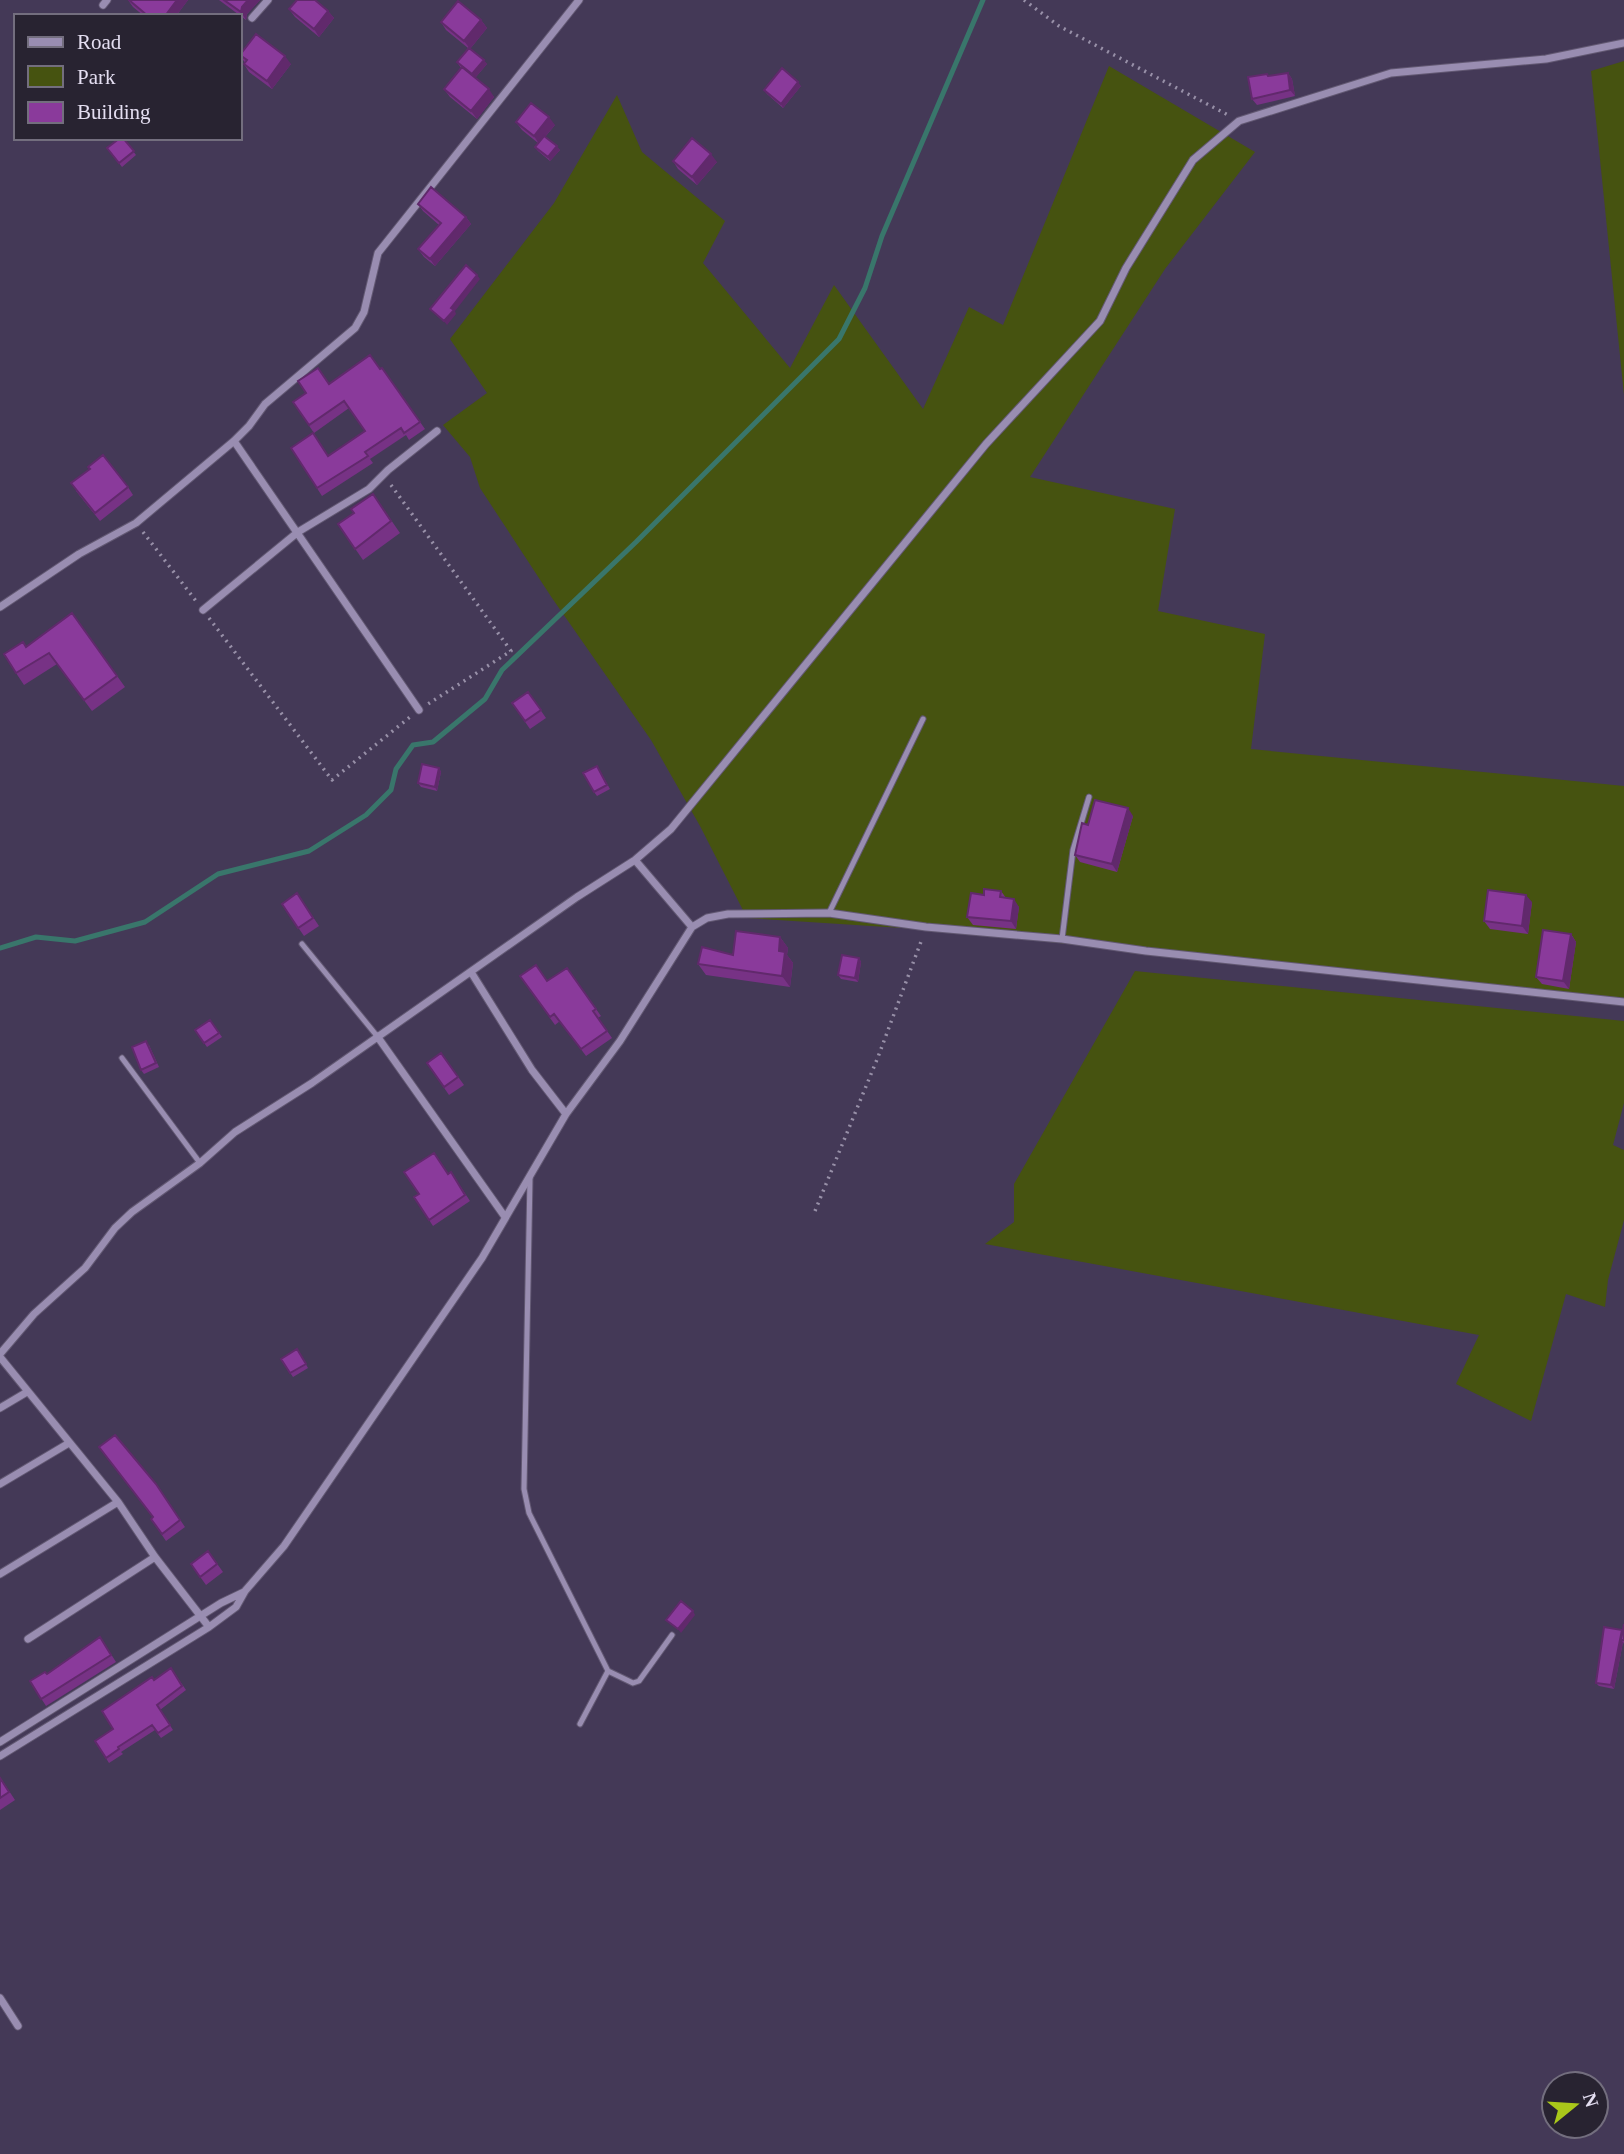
<svg xmlns="http://www.w3.org/2000/svg" width="1624" height="2154" font-family="Georgia,serif">
  <style>
    .green { fill: #465310 }
    .lines { fill: none; stroke-linecap: round; stroke-linejoin: round }
    .stream { stroke: #39766b; stroke-width: 5 }
    .lane-casing { stroke: #625872; stroke-width: 7 }
    .street-casing { stroke: #625872; stroke-width: 9 }
    .path { stroke: #9890a8; stroke-width: 3.5; stroke-dasharray: 2 5; stroke-linecap: butt }
    .lane { stroke: #998db1; stroke-width: 5 }
    .street { stroke: #998db1; stroke-width: 7 }
    .wall { fill: #773285 }
    .shaded-wall { fill: #61296c }
    .building { fill: #8a3a9b; stroke: #61296c; stroke-width: 2 }
  </style>
  <rect width="100%" height="100%" fill="#443957"/>
  <path class="green" d="M1624,61V395L1591,71Z
    M1109,66L1255,152L1165,269L1030,477L1175,509L1158,611L1265,634L1251,749L1624,786V1005L949,931L747,918L700,826L651,740L552,598L480,488L470,457L443,425L487,393L450,339L554,203L617,95L642,152L725,221L703,263L790,368L834,285L923,409L969,307L1003,325Z
    M1135,971L1624,1021V1103L1613,1145L1624,1150V1220L1608,1280L1605,1307L1566,1294L1531,1421L1456,1384L1479,1335L985,1244L1014,1222V1184Z"/>
  <g class="lines">
    <path class="stream" d="M0,948L36,937L75,941L145,922L218,874L309,851L366,815L391,790L396,769L413,745L433,742L485,699L502,670L636,542L839,339L865,288L882,236L983,0"/>
    <g class="lane-casing">
      <path id="lane" d="M829,913L923,719
        M1062,939L1073,850L1089,797
        M302,944L377,1036
        M122,1058L200,1163
        M530,1178L524,1489L529,1513L608,1671L633,1683L639,1681L672,1635
        M580,1724L608,1671"/>
    </g>
    <g class="street-casing">
      <path id="street" d="M103,5L107,0
        M252,18L268,0
        M234,441L419,710
        M0,607L79,554L136,523L234,441L249,426L265,404L355,328L364,312L378,253L579,0
        M203,610L298,532L369,489L388,470L437,431
        M635,860L692,927
        M471,972L532,1070L566,1114
        M377,1036L505,1217
        M0,1354L34,1314L85,1268L115,1228L132,1212L200,1163L235,1132L312,1083L577,897L635,860L671,829L986,444L1100,321L1126,268L1193,160L1239,121L1391,73L1546,59L1624,43
        M0,1357L118,1502L155,1557L209,1627
        M0,1408L27,1392
        M0,1484L69,1443
        M0,1574L118,1502
        M28,1639L155,1557
        M0,1742L221,1603L244,1592
        M0,1756L209,1627L236,1607L245,1591L284,1546L482,1258L566,1114L620,1041L692,927L707,918L728,914L829,913L926,927L1062,939L1146,951L1624,1002
        M0,1998L18,2026"/>
    </g>
    <path class="path" d="M1024,0L1059,26L1228,115
      M391,485L511,651L428,704
      M143,532L196,601
      M209,618L332,780L410,717
      M815,1211L878,1057L922,939"/>
    <use href="#lane" class="lane"/>
    <use href="#street" class="street"/>
  </g>
  <path class="wall" d="M128,0H188L176,16H144L133,7Z
    M219,0H260L247,14L246,20Z
    M289,9L328,11L334,18L319,37L295,17Z
    M481,20L487,28L470,49L487,64L475,78L494,97L477,119L450,97L444,89L461,68L457,62L468,48L446,30L441,22Z
    M240,55L291,64L272,89L249,72L244,64L245,63Z
    M1288,73L1292,79L1295,96L1257,105L1252,99L1269,76Z
    M801,86L783,108L767,94L764,90Z
    M516,122L555,125L545,137L560,150L550,161L538,151L535,147L538,143L522,130Z
    M123,138L136,155L122,167L107,148Z
    M673,161L717,162L697,185L678,169Z
    M418,204L466,217L471,224L435,266L424,257L418,249L439,225L423,211Z
    M382,368L425,429L409,440L406,435L370,459L373,463L322,496L291,448L328,456L365,431L349,408L314,433L293,402L329,384Z
    M90,469L128,487L133,495L100,521L76,491Z
    M373,494L400,533L363,560L338,524L354,513Z
    M72,613L125,687L92,711L57,664L24,685L16,673L26,647Z
    M528,692L546,718L530,729L512,703Z
    M597,766L610,789L597,796L594,792Z
    M439,768L441,772L437,791L421,787L418,783Z
    M1133,816L1117,872L1080,862L1075,855L1088,825Z
    M1001,891L1006,898L1019,907L1016,929L973,925L967,917L984,895Z
    M297,893L319,926L304,936L282,904Z
    M1532,902L1528,934L1490,929L1484,921Z
    M1571,934L1576,942L1569,989L1542,984L1536,977Z
    M780,937L788,948L787,955L793,963L790,987L706,975L698,964L733,955Z
    M859,958L861,962L858,982L841,979L838,975Z
    M567,968L601,1016L598,1018L612,1038L586,1056L560,1021L555,1025L520,976L547,981Z
    M210,1020L222,1037L207,1047L195,1030Z
    M149,1045L159,1067L144,1074L141,1070Z
    M441,1053L464,1085L449,1095L427,1063Z
    M451,1172L470,1201L433,1226L414,1197Z
    M297,1349L308,1368L293,1377L281,1359Z
    M156,1484L185,1527L166,1541L151,1519L153,1517Z
    M208,1551L223,1572L206,1585L191,1564Z
    M1624,1624V1644L1623,1642L1614,1689L1599,1686L1596,1683L1622,1630L1623,1632Z
    M100,1637L116,1662L46,1706L30,1681L47,1674Z
    M171,1668L186,1690L160,1710L173,1730L161,1738L155,1730L121,1752L123,1754L109,1763L95,1741L113,1729L154,1680Z
    M0,1777L15,1800L0,1810Z"/>
  <path class="shaded-wall" d="M177,0H188L176,16H165Z
    M248,0H260L247,14L246,20L241,12L242,7Z
    M328,11L334,18L319,37L314,29Z
    M481,20L487,28L470,49L464,41Z
    M285,56L291,64L272,89L267,81Z
    M484,60L487,64L475,78L472,74Z
    M1288,73L1292,79L1295,96L1290,90Z
    M798,82L801,86L783,108L781,104Z
    M489,89L494,97L477,119L471,111Z
    M549,117L555,125L539,144L534,136Z
    M557,146L560,150L550,161L548,157Z
    M711,154L717,162L697,185L692,177Z
    M466,217L471,224L435,266L430,259Z
    M477,275L480,279L455,311L456,314L447,325L444,321L451,308Z
    M439,768L441,772L437,791L435,787Z
    M1128,808L1133,816L1117,872L1112,864Z
    M1526,895L1532,902L1528,934L1522,926Z
    M1014,899L1019,907L1016,929L1011,921Z
    M1571,934L1576,942L1569,989L1563,981Z
    M780,937L788,948L787,955L793,963L790,987L782,976L779,951Z
    M859,958L861,962L858,982L855,978Z
    M693,1611L695,1615L681,1633L678,1629Z
    M1622,1630L1624,1633L1621,1640L1623,1642L1614,1689L1611,1685Z"/>
  <path class="building" d="M129,0H177L165,16H148Z
    M224,0H248L242,7L241,12Z
    M297,0H315L328,11L314,29L289,9Z
    M458,1L481,20L464,41L441,22Z
    M256,34L285,56L267,81L244,64L247,60L240,55Z
    M469,48L484,60L472,74L457,62Z
    M462,67L489,89L471,111L444,89Z
    M782,68L798,82L781,104L764,90Z
    M1288,73L1290,90L1252,99L1248,77L1267,74L1268,76Z
    M531,103L549,117L534,136L516,122Z
    M544,136L557,146L548,157L535,147Z
    M120,138H123L134,151L119,163L107,148Z
    M692,138L711,154L692,177L673,161Z
    M431,187L466,217L430,259L418,249L441,223L418,204Z
    M466,265L477,275L451,308L454,310L444,321L430,309Z
    M370,355L380,369L382,368L420,422L404,433L401,428L365,452L368,456L317,488L291,448L313,433L328,456L365,431L344,401L309,425L293,402L306,393L298,381L318,368L329,384Z
    M103,455L128,487L95,513L71,483L90,469L88,467Z
    M373,494L391,521L355,549L338,524L354,513L351,509Z
    M72,613L117,676L84,700L49,653L16,673L4,654L23,642L26,647Z
    M528,692L541,710L525,721L512,703Z
    M422,764L439,768L435,787L418,783Z
    M597,766L607,785L594,792L583,773Z
    M1095,800L1128,808L1112,864L1075,855L1082,823L1088,825Z
    M984,889L1001,891L1000,897L1014,899L1011,921L967,917L971,893L984,895Z
    M1488,890L1526,895L1522,926L1484,921Z
    M297,893L313,918L298,928L282,904Z
    M1543,930L1571,934L1563,981L1536,977Z
    M736,931L780,937L779,951L785,952L782,976L698,964L702,947L733,955Z
    M842,955L859,958L855,978L838,975Z
    M536,965L547,981L567,968L596,1009L593,1011L607,1031L581,1049L554,1014L550,1017L520,976Z
    M210,1020L219,1033L204,1043L195,1030Z
    M146,1041L156,1063L141,1070L132,1047Z
    M441,1053L458,1077L444,1087L427,1063Z
    M434,1153L448,1174L451,1172L465,1195L429,1220L414,1197L419,1194L404,1172Z
    M297,1349L306,1364L290,1373L281,1359Z
    M115,1435L156,1484L180,1520L162,1534L151,1519L153,1517L99,1447Z
    M208,1551L217,1564L200,1577L191,1564Z
    M681,1601L693,1611L678,1629L666,1620Z
    M1624,1624V1640H1621Z
    M1604,1627L1622,1630L1611,1685L1596,1683Z
    M100,1637L111,1655L41,1699L30,1681L45,1672L47,1674Z
    M171,1668L182,1686L157,1705L170,1725L158,1733L152,1725L118,1747L119,1749L106,1758L95,1741L113,1729L102,1711L152,1677L154,1680Z
    M0,1778L9,1792L0,1798Z"/>
  <rect x="14" y="14" width="228" height="126" fill="#282331" stroke="#736e7e" stroke-width="2"/>
  <rect x="28" y="37" width="35" height="10" fill="#998db1" stroke="#736e7e" stroke-width="2"/>
  <text x="77" y="49" font-size="21" fill="#e4def1">Road</text>
  <rect x="28" y="66" width="35" height="21" fill="#465310" stroke="#736e7e" stroke-width="2"/>
  <text x="77" y="84" font-size="21" fill="#e4def1">Park</text>
  <rect x="28" y="102" width="35" height="21" fill="#8a3a9b" stroke="#736e7e" stroke-width="2"/>
  <text x="77" y="119" font-size="21" fill="#e4def1">Building</text>
  <g transform="translate(1575 2105) rotate(72)"><circle r="33" fill="#282331" stroke="#736e7e" stroke-width="2"/>
  <path d="M0-5L12 26L0 18L-12 26Z" fill="#a9c71a"/>
  <text y="-10" font-size="19" font-weight="bold" text-anchor="middle" fill="#e4def1">N</text>
  </g>
</svg>
